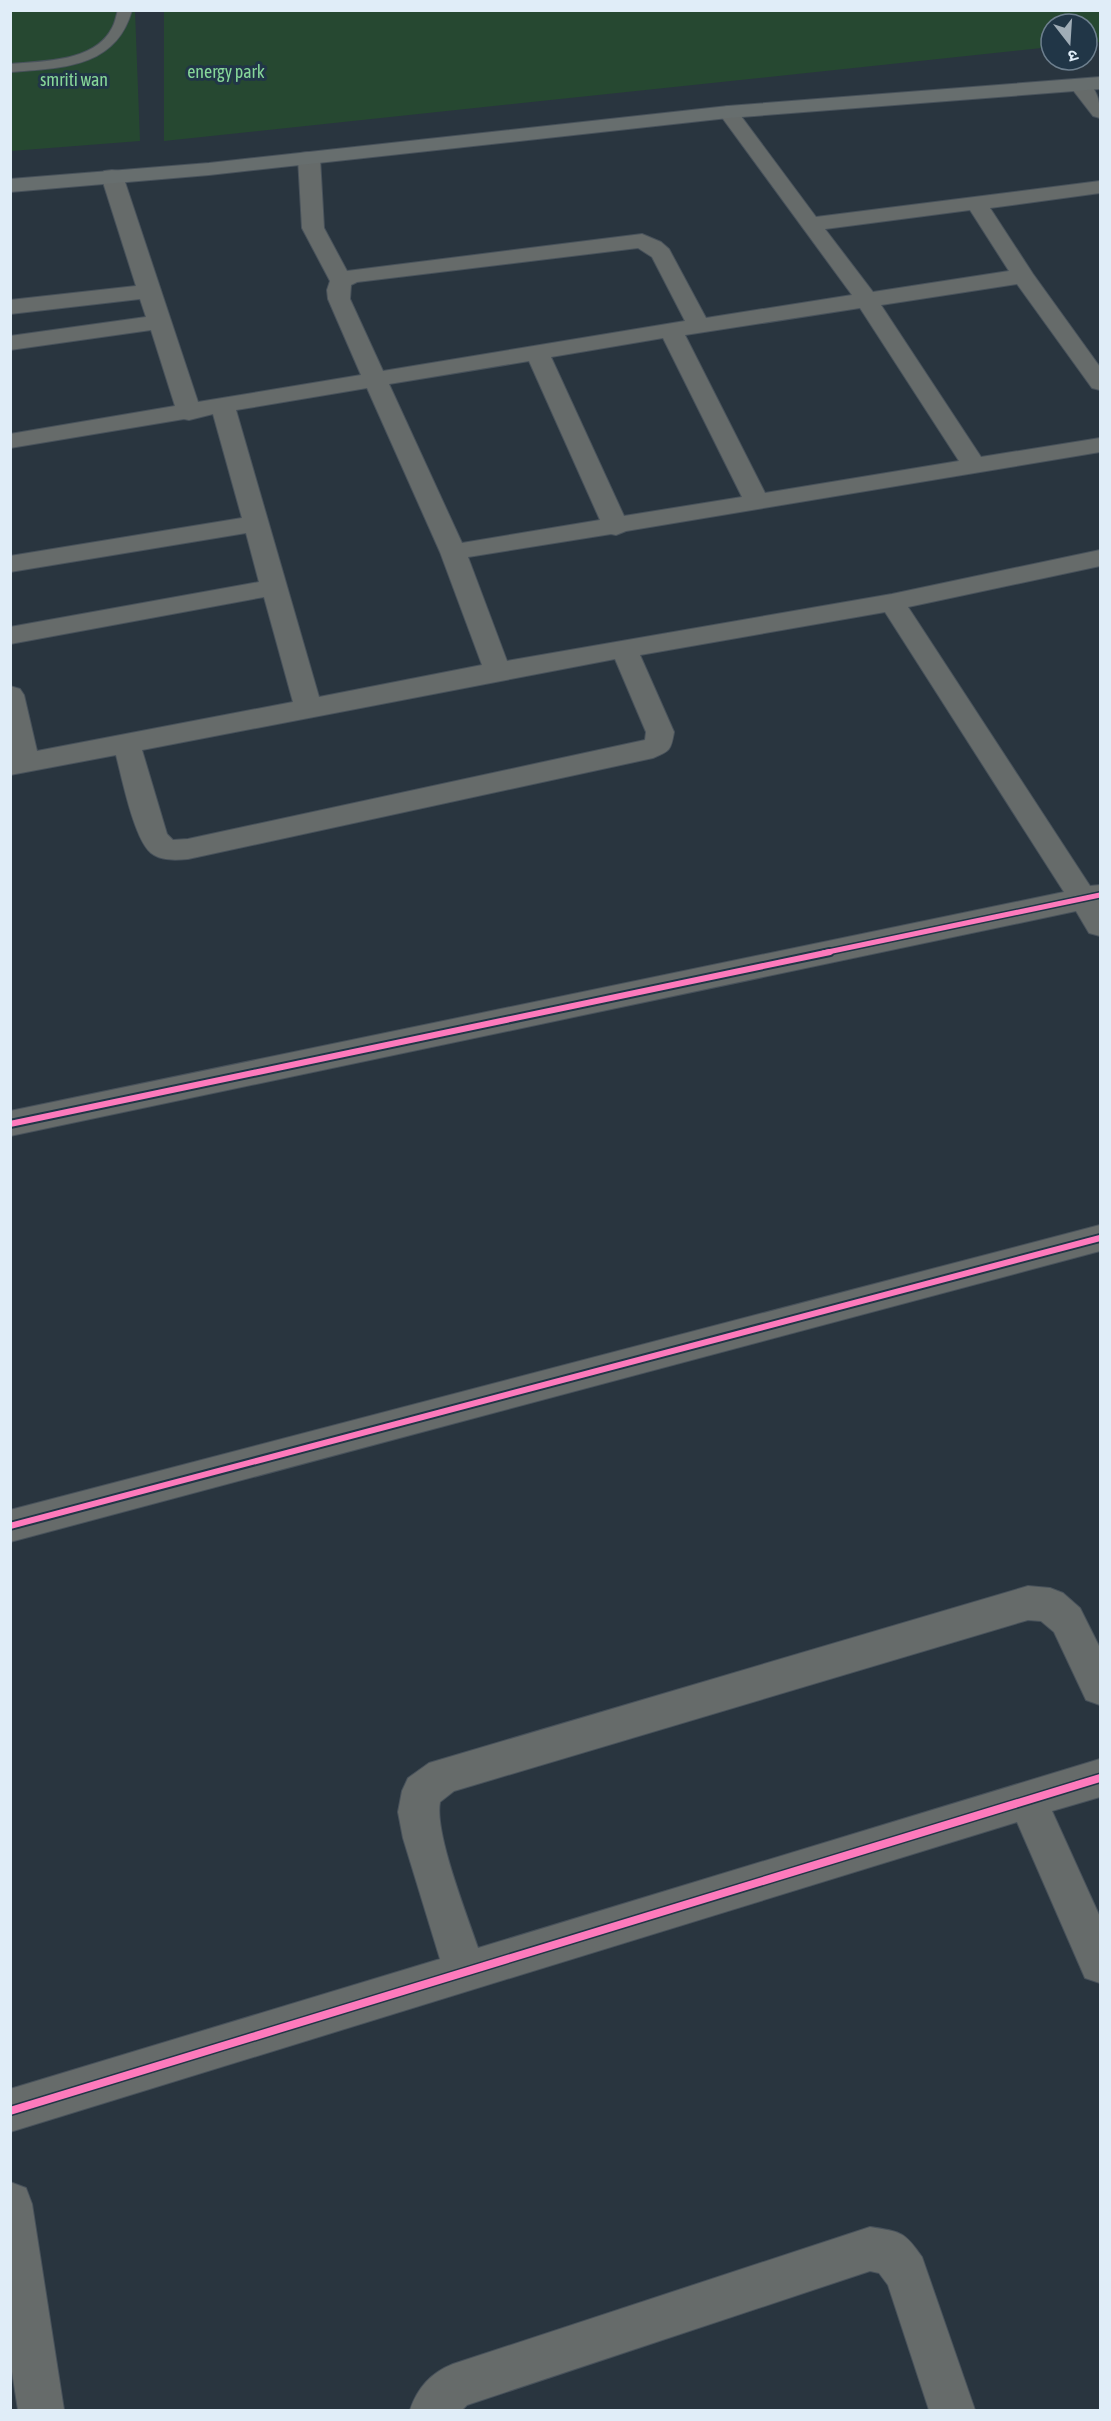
<svg xmlns="http://www.w3.org/2000/svg" width="1111" height="2421" font-family="'Asap Condensed','Noto Sans Devanagari',sans-serif">
  <style>
    .green { fill: #264831 }
    .lines { fill: none; stroke-linecap: round; stroke-linejoin: round }
    .lane-casing { stroke: #48525b; stroke-width: 2 }
    .street-casing { stroke: #48525b; stroke-width: 2 }
    .secondary-casing { stroke: #48525b; stroke-width: 2 }
    .lane { fill: #666b6a; fill-rule: evenodd }
    .street { fill: #666b6a; fill-rule: evenodd }
    .secondary { fill: #676e6e; fill-rule: evenodd }
    .cycleway-far2-casing { stroke: #213647; stroke-width: 8 }
    .cycleway-far1-casing { stroke: #213647; stroke-width: 10 }
    .cycleway-casing { stroke: #213647; stroke-width: 11 }
    .cycleway-far2 { stroke: #fd7abc; stroke-width: 5 }
    .cycleway-far1 { stroke: #fd7abc; stroke-width: 6 }
    .cycleway { stroke: #fd7abc; stroke-width: 8 }
    .labels { text-anchor: middle; stroke-width: 6; stroke-linejoin: round; paint-order: stroke }
    .far-park-label { font-size: 18px; fill: #87d799; stroke: #213647 }
  </style>
  <rect width="100%" height="100%" fill="#29353f"/>
  <path class="green" d="M1100,10V42L1087,43V24H1051V47L164,141V11Z
    M11,11H135L140,141L11,151Z"/>
  <g class="lines">
    <g class="lane-casing">
      <path id="lane" d="M118,10H132C116,68 62,68 10,72V64C43,61 95,62 112,28C115,23 116,16 118,10Z"/>
    </g>
    <g class="street-casing">
      <path id="street" d="M1079,79C1098,84 1100,102 1100,118L1093,116L1069,85L1072,81Z
        M728,106L735,108L816,217L1100,181V193L990,208L1033,274L1100,367V390L1092,388L1017,284L881,305L981,457L1100,438V452L626,531L616,535L611,534L468,557L507,661L892,594L1100,550V566L908,607L1090,886L1100,885V936L1089,933L1076,911L10,1136V1111L1064,892L885,612L640,655L674,732C671,750 670,751 653,758L188,859C176,860 161,861 151,853C134,839 122,778 116,755L10,775V686L20,689L24,695L37,751L293,702L264,597L10,644V627L259,582L246,533L10,572V556L242,518L213,414L189,420L184,419L10,448V434L175,406L151,330L10,350V336L146,317L140,299L10,314V300L136,286L101,176L104,171L112,170L120,171L123,176L198,402L361,375L328,299L327,290L330,281L302,228L298,158L301,153L309,152L317,153L320,158L324,228L347,271L642,234L661,242L669,249L706,318L852,295L718,112L721,108ZM970,210L1009,271L873,292L825,229ZM638,248L652,257L685,321L383,371L350,299L351,285L357,282ZM860,308L959,461L765,493L685,335ZM663,338L742,497L624,516L551,357ZM529,361L600,520L462,543L389,384ZM367,388L440,552L482,665L319,697L236,410ZM615,659L646,732L645,740L188,839L173,840L167,834L142,750Z
        M1100,1225V1251L10,1542V1510Z
        M1028,1586L1050,1588L1063,1593L1080,1608L1100,1648V1705L1086,1700L1054,1632L1041,1621L1028,1620L454,1791L440,1802C434,1832 467,1915 478,1948L1100,1759V1797L1052,1811L1100,1917V1983L1085,1978L1017,1822L10,2132V2089L440,1959L403,1838L398,1812L402,1791L408,1778L429,1763Z
        M10,2182L26,2188L32,2204L64,2410H18L10,2359Z
        M870,2227C901,2232 904,2231 922,2257L975,2410H929L888,2285L879,2273L870,2271L467,2405L462,2410H410C418,2387 431,2373 453,2364Z"/>
    </g>
    <g class="secondary-casing">
      <path id="secondary" d="M1100,77V89L728,118L209,175L10,192V179L209,163L728,106Z"/>
    </g>
    <use href="#lane" class="lane"/>
    <use href="#street" class="street"/>
    <use href="#secondary" class="secondary"/>
    <g class="cycleway-far2-casing">
      <path id="cycleway-far2" d="M823,953L1100,895"/>
    </g>
    <g class="cycleway-far1-casing">
      <path id="cycleway-far1" d="M10,1124L830,952
        M10,1526L1100,1238"/>
    </g>
    <g class="cycleway-casing">
      <path id="cycleway" d="M10,2111L1100,1778"/>
    </g>
    <use href="#cycleway-far2" class="cycleway-far2"/>
    <use href="#cycleway-far1" class="cycleway-far1"/>
    <use href="#cycleway" class="cycleway"/>
  </g>
  <g class="labels">
    <g class="far-park-label">
      <text x="226" y="78">energy park</text>
      <text x="74" y="86">smriti wan</text>
    </g>
  </g>
  <rect width="1111" height="2421" fill="none" stroke="#e0edf8" stroke-width="24"/>
  <g transform="translate(1069 42) rotate(163)"><circle r="28" fill="#213647" stroke="#6d7f8e" stroke-width="1.5"/>
  <path d="M0-4.5L10 22L0 15L-10 22Z" fill="#a0adb7"/>
  <text y="-9" font-size="16" font-weight="bold" text-anchor="middle" fill="#e0edf8">उ</text>
  </g>
</svg>
